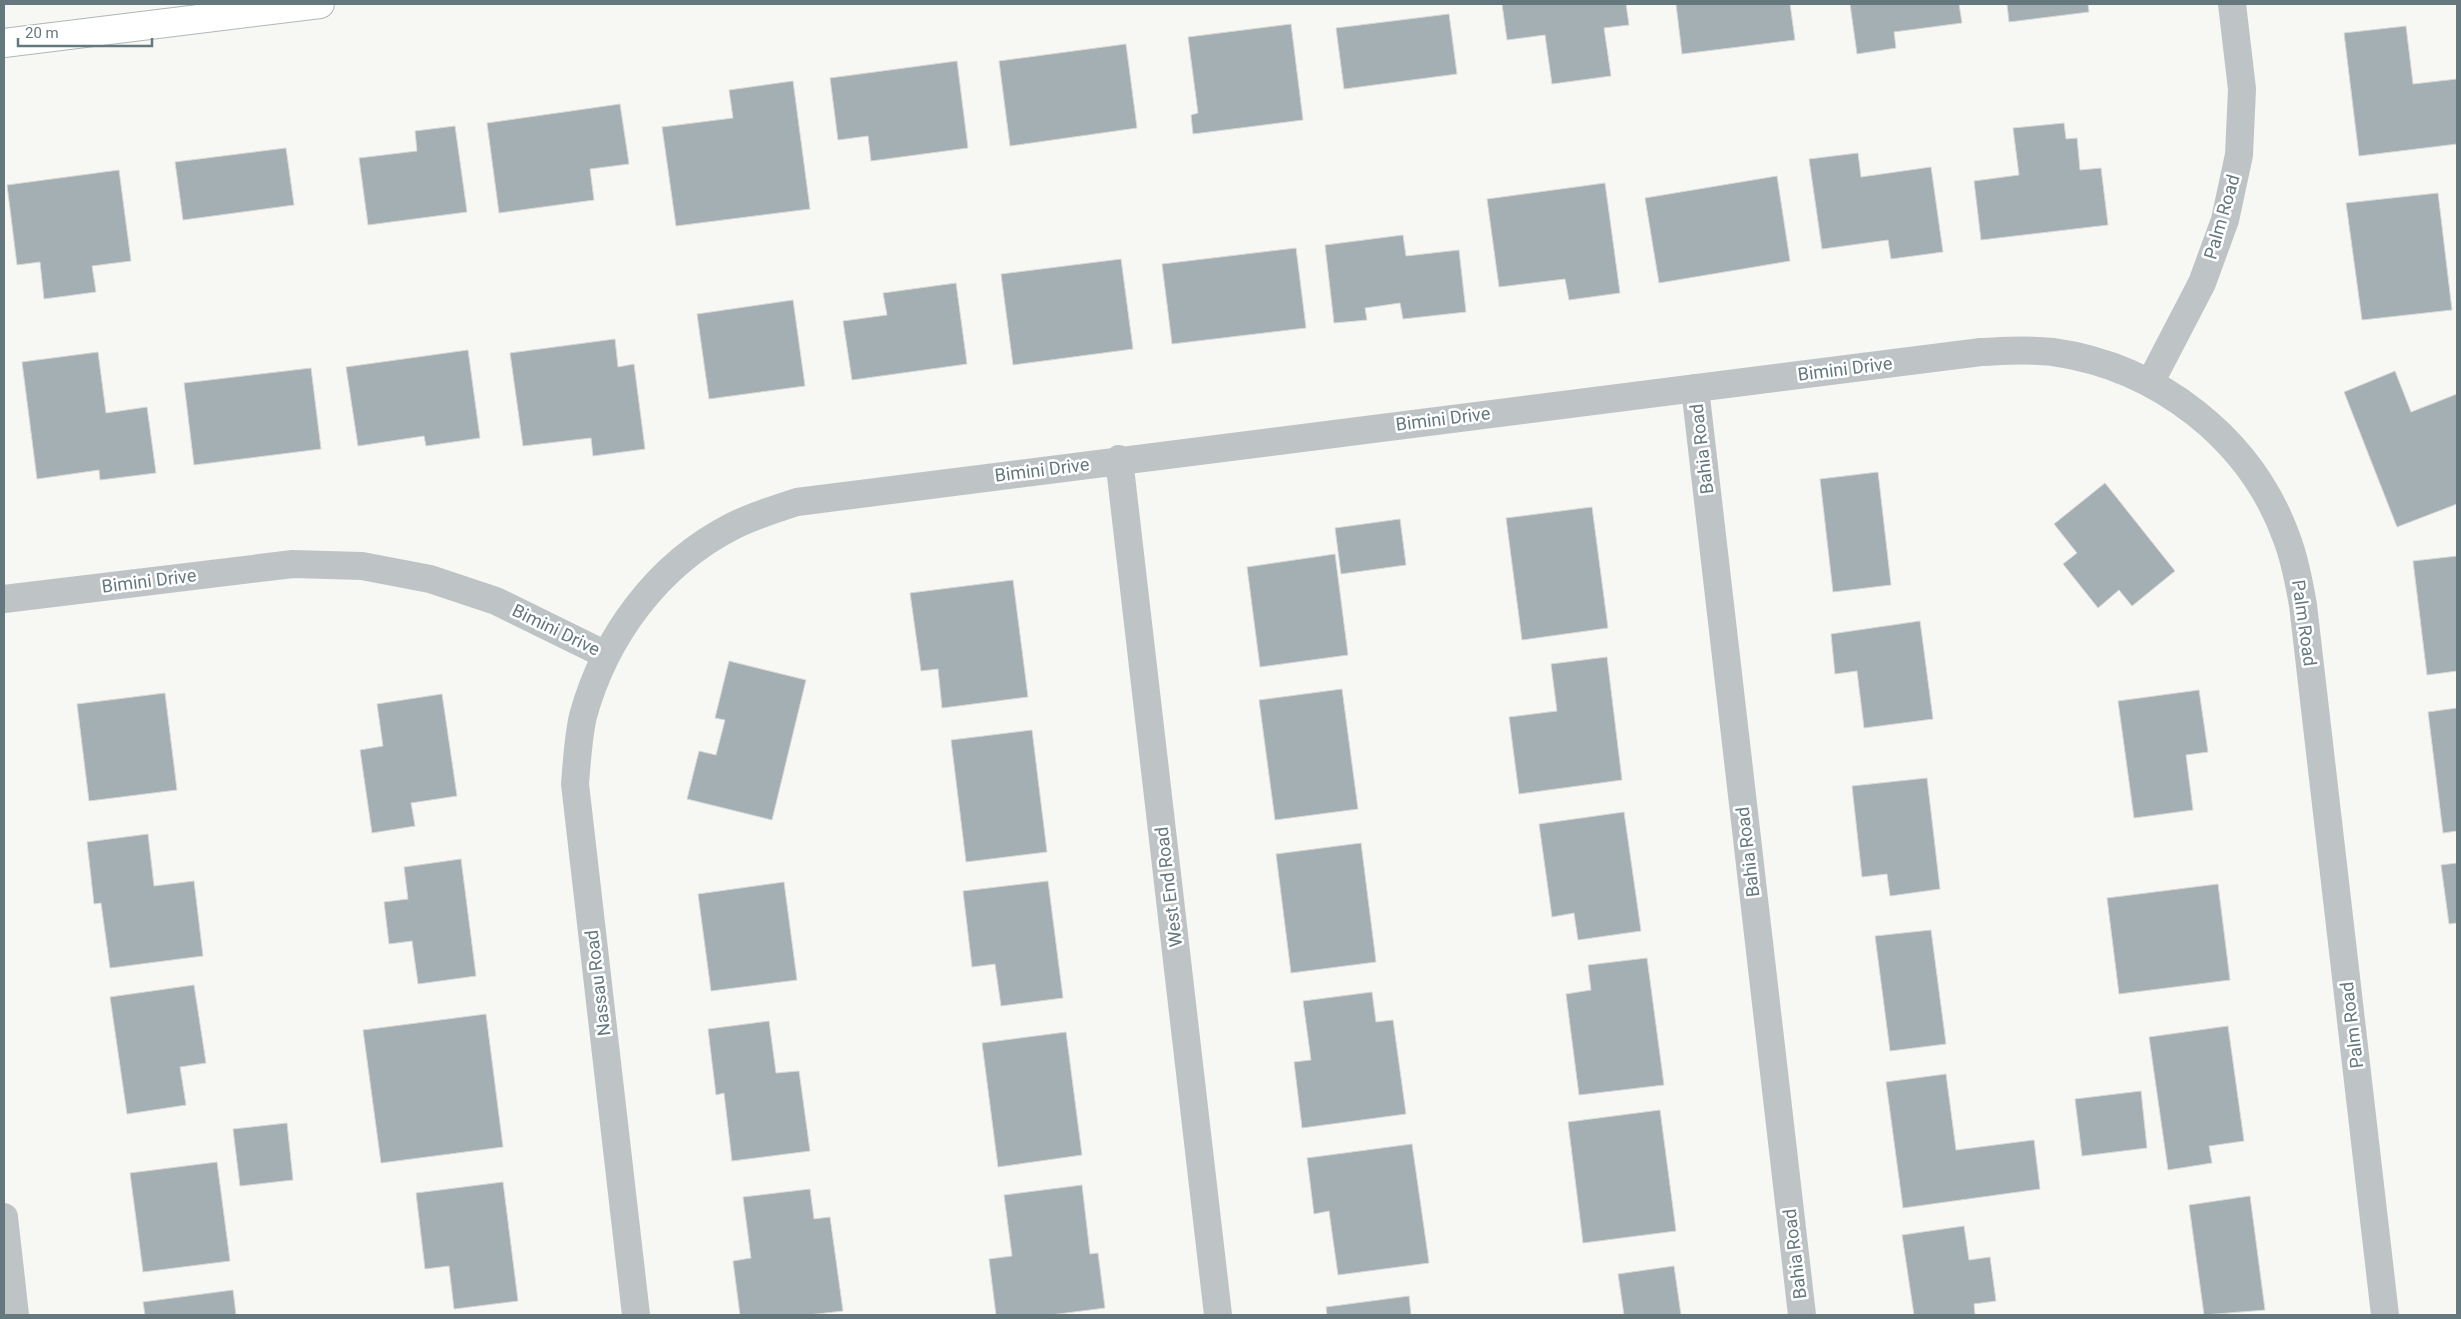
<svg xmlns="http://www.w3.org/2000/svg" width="2461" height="1319" font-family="Roboto,sans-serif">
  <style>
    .building { fill: #a3afb2; stroke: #d9d8d7 }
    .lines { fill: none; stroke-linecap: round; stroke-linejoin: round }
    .secondary-casing { stroke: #afb7b9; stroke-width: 30 }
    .street { stroke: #bec4c6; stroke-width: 28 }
    .secondary { stroke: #fff; stroke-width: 28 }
    .labels { text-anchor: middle; stroke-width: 5; stroke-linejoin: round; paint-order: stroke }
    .street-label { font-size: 18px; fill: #64787e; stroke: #fff }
  </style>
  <rect width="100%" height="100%" fill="#f7f7f4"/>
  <path class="building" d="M1502,4H1626L1629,25L1604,28L1611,76L1552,84L1545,35L1507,40Z
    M1676,4H1790L1795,40L1682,54Z
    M1850,4H1959L1962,23L1894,32L1896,48L1857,54Z
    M2007,4H2088L2089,12L2009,22Z
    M1449,14L1457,74L1344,89L1336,28Z
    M1291,24L1303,120L1193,134L1191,115L1198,113L1188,37Z
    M2406,26L2413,84L2457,79V144L2359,156L2344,33Z
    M1126,44L1137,128L1010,146L999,61Z
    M957,61L968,148L871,161L868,136L838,140L830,78Z
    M793,81L810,209L676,226L662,127L733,118L729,90Z
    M620,104L629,164L590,169L594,200L499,213L487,123Z
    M2064,123L2066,139L2077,138L2080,170L2101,168L2108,225L1981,240L1974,181L2019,175L2013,128Z
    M455,126L467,212L368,225L359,158L417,151L415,131Z
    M286,148L294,205L183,220L175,162Z
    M1858,153L1861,177L1931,167L1943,252L1891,259L1888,240L1822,249L1809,159Z
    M119,170L131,261L92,266L96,292L44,299L40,262L17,265L7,185Z
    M1777,176L1790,261L1659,283L1645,198Z
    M1605,183L1620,293L1569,300L1565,279L1499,287L1487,199Z
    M2438,193L2452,310L2362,320L2346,203Z
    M1403,235L1406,256L1459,250L1466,312L1403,319L1400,303L1365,308L1367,320L1334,323L1325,245Z
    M1296,248L1306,328L1172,344L1162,264Z
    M1121,259L1133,349L1013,365L1001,274Z
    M956,283L967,364L852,380L843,321L887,315L883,293Z
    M793,300L805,386L709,399L697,314Z
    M615,339L618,367L634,364L645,449L593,456L591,438L523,446L510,353Z
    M468,350L480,438L426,446L424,436L358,446L346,367Z
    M98,352L106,413L147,407L156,473L100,480L99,470L37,479L22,362Z
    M311,368L321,449L194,465L184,383Z
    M2395,371L2411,412L2457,394V504L2397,527L2344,392Z
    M1878,472L1891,585L1833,592L1820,479Z
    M2105,483L2175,571L2132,606L2119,590L2098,608L2063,564L2077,553L2054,524Z
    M1592,507L1608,628L1522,640L1506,518Z
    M1400,519L1406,565L1341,574L1335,528Z
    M1335,554L1348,655L1260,667L1247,567Z
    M2457,556V671L2427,675L2413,561Z
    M1013,580L1028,697L942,708L938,669L921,671L910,593Z
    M1920,621L1933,719L1864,728L1857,671L1835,674L1831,634Z
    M1607,657L1622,780L1519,794L1509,717L1557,711L1551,664Z
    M729,661L806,680L772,820L687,799L699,751L716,755L725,720L715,718Z
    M1342,689L1358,809L1275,820L1259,700Z
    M2199,690L2208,752L2186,755L2193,810L2134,818L2118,701Z
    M165,693L177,790L89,801L77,704Z
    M442,694L457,796L411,803L415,826L372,833L360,750L383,746L377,704Z
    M2457,708V831L2443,833L2428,712Z
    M1032,730L1047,852L966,862L951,740Z
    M1927,778L1940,889L1890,896L1887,874L1862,877L1852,786Z
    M1624,812L1641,931L1578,940L1574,913L1552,917L1539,824Z
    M148,834L154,886L194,881L203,956L110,968L101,903L94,904L87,842Z
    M1361,843L1376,962L1291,973L1276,854Z
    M461,859L476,976L418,984L412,941L389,944L384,902L408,899L404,867Z
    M2457,863V923L2449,924L2441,865Z
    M1048,881L1063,998L1001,1006L995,964L972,967L963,891Z
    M784,882L797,980L711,991L698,894Z
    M2218,884L2230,980L2119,994L2107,898Z
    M1931,930L1946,1044L1890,1051L1875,936Z
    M1647,958L1664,1085L1579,1095L1566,994L1591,990L1588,965Z
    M194,985L206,1063L180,1067L186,1105L127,1114L110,997Z
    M1372,992L1376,1022L1393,1020L1406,1114L1302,1128L1294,1062L1311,1060L1303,1001Z
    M486,1014L503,1147L381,1163L363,1030Z
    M769,1021L776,1073L799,1071L810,1151L732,1161L724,1093L716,1095L708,1029Z
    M2228,1026L2244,1141L2209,1146L2212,1163L2168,1170L2149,1037Z
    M1066,1032L1082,1155L998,1167L982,1043Z
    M1946,1074L1956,1150L2034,1140L2040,1189L1903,1208L1886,1082Z
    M2141,1091L2147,1148L2082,1156L2075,1099Z
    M1660,1110L1676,1231L1583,1243L1568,1122Z
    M287,1123L293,1180L240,1186L233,1129Z
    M1412,1144L1429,1263L1338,1275L1329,1211L1314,1214L1307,1158Z
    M217,1162L230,1261L143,1272L130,1173Z
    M503,1182L518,1301L454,1309L449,1266L425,1269L416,1193Z
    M1082,1185L1090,1254L1098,1253L1105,1308L1050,1315H996L989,1259L1012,1256L1004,1195Z
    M810,1189L814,1219L830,1217L843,1311L808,1315H740L733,1261L751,1258L743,1197Z
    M2250,1196L2265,1310L2204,1315L2189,1205Z
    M1964,1226L1969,1260L1990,1257L1996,1301L1974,1304L1975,1315H1914L1902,1235Z
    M1674,1266L1681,1315H1624L1618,1274Z
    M233,1290L236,1315H145L143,1302Z
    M1409,1296L1411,1315H1327L1326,1307Z"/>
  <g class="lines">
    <g class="secondary-casing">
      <path id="secondary" d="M4,43L320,4"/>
    </g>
    <path class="street" d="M2150,383L2202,283L2225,220L2239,155L2242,89L2232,4
      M1695,388L1802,1315
      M1119,459L1218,1315
      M4,599L293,564L362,566L430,579L496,601L606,655
      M4,1217L15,1315
      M636,1315L575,784C577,761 578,738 583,716C605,636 658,564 733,526C753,516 775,509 797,502L1981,352C2005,351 2029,349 2053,352C2158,367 2251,438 2287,539C2295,560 2299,582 2303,605L2385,1315"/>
    <use href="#secondary" class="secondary"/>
  </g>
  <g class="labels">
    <g class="street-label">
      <text transform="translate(2222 217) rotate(-74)" y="6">Palm Road</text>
      <text transform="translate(1845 369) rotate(-7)" y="6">Bimini Drive</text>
      <text transform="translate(1443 419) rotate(-7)" y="6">Bimini Drive</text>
      <text transform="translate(1702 449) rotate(-97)" y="6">Bahia Road</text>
      <text transform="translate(1042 470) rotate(-7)" y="6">Bimini Drive</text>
      <text transform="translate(149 581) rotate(-7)" y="6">Bimini Drive</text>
      <text transform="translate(2304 623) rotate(82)" y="6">Palm Road</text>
      <text transform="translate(556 630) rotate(26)" y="6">Bimini Drive</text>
      <text transform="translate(1748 852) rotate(-97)" y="6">Bahia Road</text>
      <text transform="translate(1169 887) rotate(-97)" y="6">West End Road</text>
      <text transform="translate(598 983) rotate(-97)" y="6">Nassau Road</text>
      <text transform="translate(2352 1025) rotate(-97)" y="6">Palm Road</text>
      <text transform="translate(1795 1254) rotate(-97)" y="6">Bahia Road</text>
    </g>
  </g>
  <rect width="2461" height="1319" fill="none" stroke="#64787e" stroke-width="10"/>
  <path d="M18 38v8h134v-8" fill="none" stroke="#64787e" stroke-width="2.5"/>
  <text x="25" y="38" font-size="15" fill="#64787e" stroke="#ffffff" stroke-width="4" paint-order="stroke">20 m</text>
</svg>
